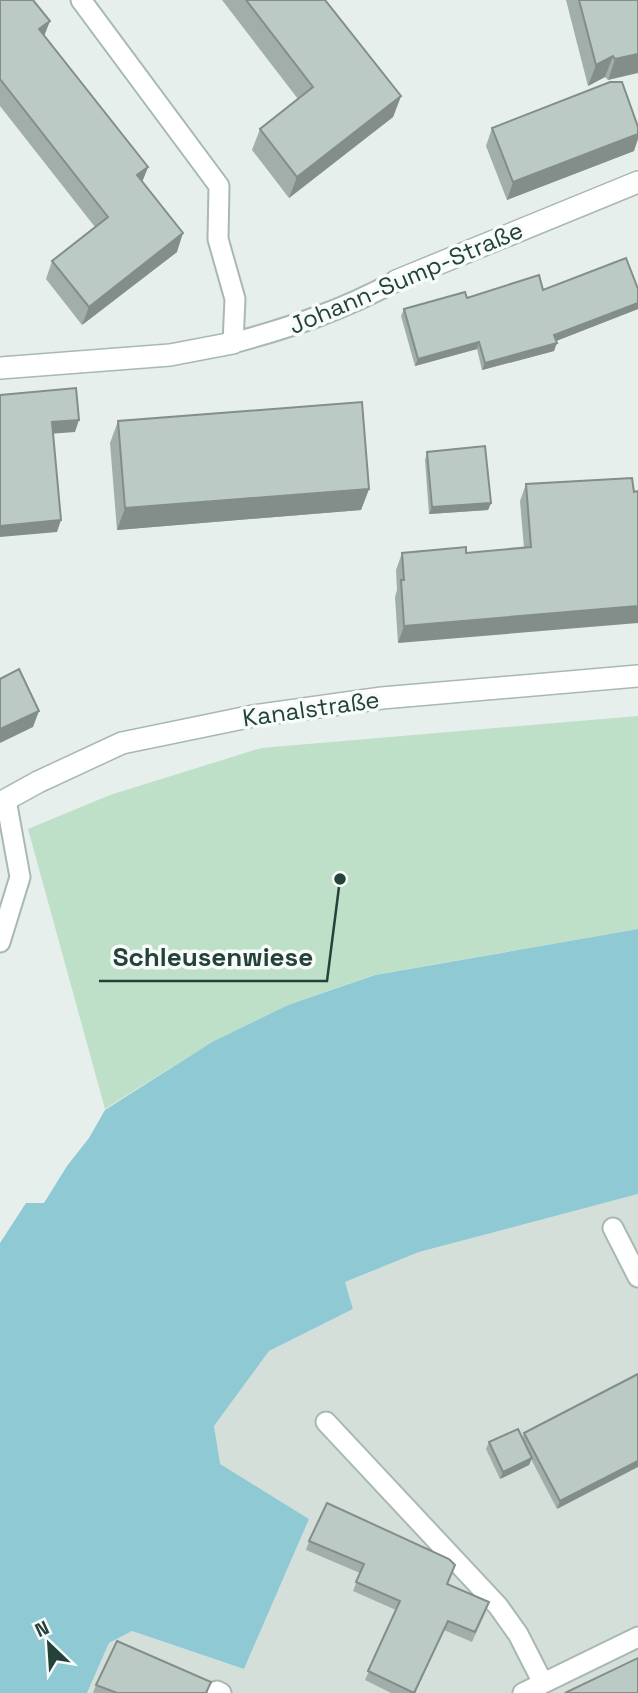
<svg xmlns="http://www.w3.org/2000/svg" width="638" height="1693" font-family="'Space Grotesk',sans-serif">
  <style>
    .built { fill: #d4dfda }
    .green { fill: #bfe0c8 }
    .water { fill: #8ec9d4 }
    .lines { fill: none; stroke-linecap: round; stroke-linejoin: round }
    .service-casing { stroke: #a8b8b2; stroke-width: 23 }
    .minor-casing { stroke: #a8b8b2; stroke-width: 24 }
    .service { stroke: #fff; stroke-width: 19 }
    .minor { stroke: #fff; stroke-width: 21 }
    .wall { fill: #a1aea9 }
    .shaded-wall { fill: #838d89 }
    .building { fill: #bbcac4; stroke: #838d89; stroke-width: 2 }
    .labels { text-anchor: middle; stroke-width: 7; stroke-linejoin: round; paint-order: stroke }
    .street-label { font-size: 24px; fill: #24423a; stroke: #f7fbf9 }
    .leader { fill: none; stroke: #24423a; stroke-width: 2.5 }
    .callout-dot { fill: #24423a; stroke: #f7fbf9; stroke-width: 2.5 }
    .callout-label { font-size: 26px; text-anchor: middle; font-weight: bold; fill: #24423a; stroke: #f7fbf9; stroke-width: 7; stroke-linejoin: round; paint-order: stroke }
  </style>
  <rect width="100%" height="100%" fill="#e6efeb"/>
  <path class="built" d="M638,1194V1693H87L109,1643L132,1631L244,1669L309,1519L219,1464L214,1426L269,1351L353,1309L345,1282L419,1252Z"/>
  <path class="green" d="M638,716V929L374,975L288,1005L212,1042L105,1109L28,829L110,795L261,748Z"/>
  <path class="water" d="M638,929V1194L419,1252L345,1282L353,1309L269,1351L214,1426L220,1464L309,1519L244,1669L132,1631L109,1643L87,1693H0V1243L26,1203H44L67,1166L89,1138L105,1110L212,1042L288,1005L375,975Z"/>
  <g class="lines">
    <g class="service-casing">
      <path id="service" d="M81,0L219,186L218,239L235,299L233,343C292,327 343,310 396,281
        M0,942L20,877L6,800
        M613,1228L638,1277
        M326,1422L498,1606L518,1634L543,1683
        M217,1691L221,1693
        M523,1693L638,1637"/>
    </g>
    <g class="minor-casing">
      <path id="minor" d="M396,281L638,182
        M0,368L170,355L233,343
        M0,803L38,782L122,743L253,716L382,698L638,676"/>
    </g>
    <use href="#service" class="service"/>
    <use href="#minor" class="minor"/>
  </g>
  <path class="wall" d="M0,0L44,35L148,167L142,181L177,252L82,325L46,279L52,261L95,227L0,106Z
    M222,0H325L401,96L393,117L289,198L252,150L260,129L298,99Z
    M566,0H638L608,80L605,77L588,86Z
    M492,128L634,151L507,200L486,146Z
    M543,290L638,309L556,341L554,351L482,370L477,349L415,366L401,316L404,309L467,298Z
    M118,421L369,489L361,510L117,530L110,443Z
    M427,452L491,503L488,510L429,514L425,460Z
    M632,478L398,643L395,597L397,590L396,570L402,553H466L524,548L520,501L526,484Z
    M638,1374L557,1509L531,1459L529,1465L500,1479L486,1449L489,1442L522,1438L524,1433Z
    M309,1541L455,1565L447,1584L486,1611L472,1642L444,1630L415,1693H391L365,1680L396,1610L353,1591L360,1573L306,1550Z
    M211,1682L207,1693H93L96,1685Z"/>
  <path class="shaded-wall" d="M50,21L43,39L39,29Z
    M638,54V73L608,80L615,59Z
    M613,56L605,77L588,86L596,65Z
    M401,96L393,117L289,198L297,177Z
    M638,134V139L634,151L507,200L513,182Z
    M148,167L141,185L137,175Z
    M183,233L177,252L82,325L89,307Z
    M638,303V309L551,343L554,335Z
    M479,342L477,349L415,366L418,359Z
    M557,343L554,351L482,370L485,363Z
    M79,420L75,432L48,434L52,422Z
    M369,489L361,510L117,530L125,508Z
    M491,503L488,510L429,514L432,507Z
    M61,520L57,532L0,537V526Z
    M638,606V623L398,643L404,626Z
    M39,711L33,727L0,743V729Z
    M532,1458L529,1465L500,1479L503,1472Z
    M638,1461V1467L557,1509L560,1501Z
    M448,1621L415,1693H414Z"/>
  <path class="building" d="M0,0H33L50,21L39,29L148,167L137,175L183,233L89,307L52,261L108,217L0,79Z
    M246,0H325L401,96L297,177L260,129L313,87Z
    M579,0H638V54L615,59L613,56L596,65Z
    M610,82H622L638,127V134L513,182L492,128Z
    M626,258L638,289V303L554,335L557,343L485,363L479,342L418,359L404,309L465,292L467,298L539,275L543,290Z
    M76,388L79,420L52,422L61,520L0,526V395Z
    M362,402L369,489L125,508L118,421Z
    M485,446L491,503L432,507L427,452Z
    M632,478L634,492L638,491V606L404,626L401,580H404L402,553L466,547V553L531,547L526,484Z
    M19,669L39,711L0,729V679Z
    M638,1374V1461L560,1501L524,1433Z
    M518,1429L532,1458L503,1472L489,1442Z
    M327,1503L449,1559L455,1565L447,1584L489,1602L475,1632L448,1621L414,1693L368,1671L400,1601L356,1582L364,1564L309,1541Z
    M117,1641L211,1682L206,1693H117L96,1685Z
    M638,1658V1693H565Z"/>
  <g class="labels">
    <g class="street-label">
      <text transform="translate(406 278) rotate(-23)" y="8">Johann-Sump-Straße</text>
      <text transform="translate(311 709) rotate(-8)" y="8">Kanalstraße</text>
    </g>
  </g>
  <path class="leader" d="M340 879L327 981H99"/>
  <circle class="callout-dot" cx="340" cy="879" r="7"/>
  <g class="callout-label">
    <text x="213" y="966">Schleusenwiese</text>
  </g>
  <g transform="translate(49 1644) rotate(335)" stroke="#f7fbf9" stroke-width="5" paint-order="stroke">
  <path d="M0-5L12 26L0 18L-12 26Z" fill="#24423a"/>
  <text y="-10" font-size="19" font-weight="bold" text-anchor="middle" fill="#24423a">N</text>
  </g>
</svg>
